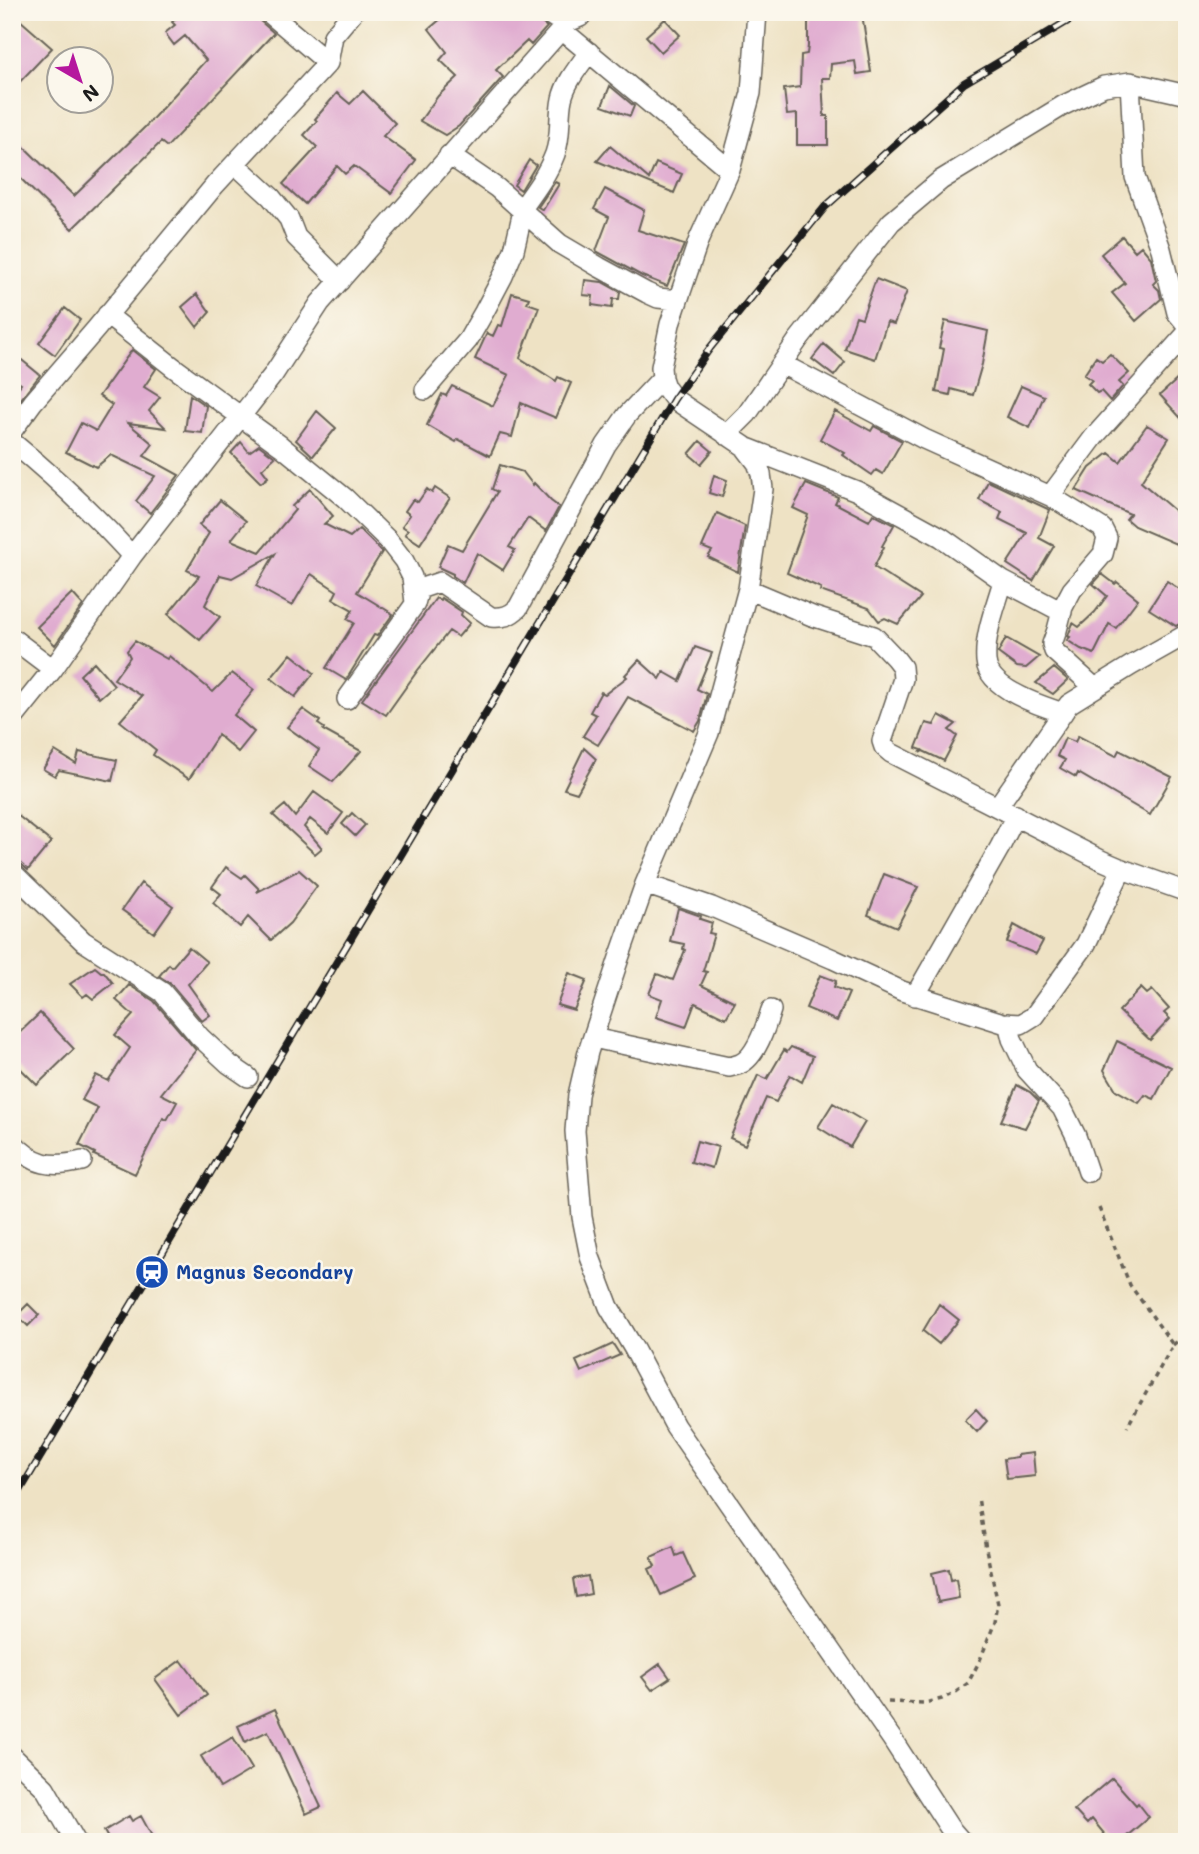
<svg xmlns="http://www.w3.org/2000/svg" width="1199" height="1854" font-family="Mali,sans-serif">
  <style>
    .building { fill: #e0acd0 }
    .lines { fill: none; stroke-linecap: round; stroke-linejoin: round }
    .minor-casing { stroke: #666157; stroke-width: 22 }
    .path { stroke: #666157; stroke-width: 3.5; stroke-dasharray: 5 5; stroke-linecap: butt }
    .minor { stroke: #fff; stroke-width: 19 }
    .rail-casing { stroke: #1c1c1c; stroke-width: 8 }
    .rail { stroke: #fbf7ec; stroke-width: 5; stroke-dasharray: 16; stroke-linecap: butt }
    .labels { text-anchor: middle; stroke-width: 5; stroke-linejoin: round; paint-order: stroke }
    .transit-label { font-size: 19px; font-weight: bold; fill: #164399; stroke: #fbf7ec; text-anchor: start }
  </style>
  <rect width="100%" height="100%" fill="#fbf7ec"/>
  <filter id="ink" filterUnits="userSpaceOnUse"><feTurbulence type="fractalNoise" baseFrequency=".0143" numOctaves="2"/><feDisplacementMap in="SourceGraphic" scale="14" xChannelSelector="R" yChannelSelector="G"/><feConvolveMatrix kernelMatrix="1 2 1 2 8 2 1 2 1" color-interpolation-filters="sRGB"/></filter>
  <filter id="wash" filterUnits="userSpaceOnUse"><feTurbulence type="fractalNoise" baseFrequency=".00686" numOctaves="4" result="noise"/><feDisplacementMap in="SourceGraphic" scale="28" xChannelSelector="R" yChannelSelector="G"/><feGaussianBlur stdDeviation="1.57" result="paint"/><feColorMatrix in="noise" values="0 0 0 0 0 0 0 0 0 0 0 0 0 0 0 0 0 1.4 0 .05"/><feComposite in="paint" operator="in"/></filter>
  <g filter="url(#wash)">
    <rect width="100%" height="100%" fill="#eee2c4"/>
    <g id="blocks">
      <path class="building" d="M183,12H256L260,21L274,33L167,147L161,142L72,229L12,170V135L74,196L145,127L206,60L185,36L174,45L165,33L175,25L172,22Z
        M449,12H534L535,18L547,27L531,45L527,41L496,70L503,77L459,126L445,135L420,121L438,96L458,77L440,60L447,52L429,29Z
        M808,12H831V17L862,14L871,72L857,74L855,61L831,64L830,78H822L824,116H828V145H797V114L787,115L784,89L800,87L801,55L807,54L808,46Z
        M12,13L52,48L12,90Z
        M665,19L680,35L661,52L646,36Z
        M610,86L634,106L630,116L602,106Z
        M363,91L395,123L383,136L416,160L391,193L354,166L345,174L337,166L305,204L283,184L317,147L304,135L317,121L315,119L337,93L350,104Z
        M610,146L649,179L656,163L682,174L674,193L597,161Z
        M529,160L536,165L521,190L514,185Z
        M555,182L559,184L543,210L538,207Z
        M605,189L644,210L638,230L684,245L667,286L642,276L596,251L609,217L594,209Z
        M1122,236L1135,251L1141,246L1151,258L1156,281L1153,284L1159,290L1161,299L1136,321L1112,293L1125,283L1101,254Z
        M876,279L907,291L894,324L887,322L875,359L845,349L856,316L862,318Z
        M585,280L602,282L620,292L619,299H613L612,308L592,305L593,296L583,295Z
        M512,293L529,298L527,303L539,307L520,358L556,381L558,377L571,383L556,418L521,403L512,437L500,434L490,456L458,439L456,442L427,425L442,394L446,396L452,386L493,406L509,375L475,359L487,333L493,336L498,325L502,326Z
        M197,294L210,312L197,327L182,307Z
        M65,308L80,320L55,355L39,343Z
        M945,321L988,331L982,364L973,395L951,389L950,395L936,392L944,349L939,348Z
        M824,344L845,362L834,376L812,359Z
        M132,350L156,369L144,387L160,397L149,411L166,428L128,423L153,444L144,456L179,475L150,513L136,501L155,476L111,455L96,467L66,452L81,423L96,431L112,405L99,396Z
        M12,352L40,375L12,410V396L21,384L12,378Z
        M1110,354L1129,373L1119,382L1123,386L1110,401L1101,391L1097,393L1088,384L1092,380L1084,375L1096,357L1102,361Z
        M1180,377L1187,384V425L1160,395Z
        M1021,386L1044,396L1030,428L1007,417Z
        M190,395L206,406L202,433L185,431Z
        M317,411L336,428L313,456L296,440Z
        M835,411L871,431L874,426L902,441L883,474L876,470L872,475L843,455L845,453L820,439Z
        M1147,425L1169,438L1141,482L1175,511L1187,516V520L1176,544L1134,526L1126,519L1130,514L1076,490L1090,468L1109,453L1120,462Z
        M700,441L712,451L701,464L689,454Z
        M241,442L249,452L259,445L275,457L262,469L268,477L261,483L231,453Z
        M500,465L523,472L533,485L534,483L551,501L559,507L546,531L528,518L509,547L515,550L503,570L477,553L463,583L453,576V574L438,567L448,544L462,550L497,492L492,489Z
        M714,475L727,480L722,497L709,493Z
        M988,481L1050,510L1039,538L1054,546L1033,581L1007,564L1027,533L999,519L1002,512L979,500Z
        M806,484L838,497L835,503L869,521L873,514L894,525L882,546L884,547L874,567L921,597L898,624L885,618L879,621L869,608L820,591L821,588L787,573L808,515L793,508Z
        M435,488L450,498L420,544L405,534L408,530L402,526L410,515L405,511L413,499L418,502L427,489L432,493Z
        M310,489L333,516L324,524L350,537L359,529L382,552L357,592L393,614L377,636L374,635L346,680L326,668L354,623L347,619L353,610L333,599L337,591L311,574L292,606L256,586L275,554L232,578L220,575L205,605L220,617L200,640L168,614L199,576L187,570L209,533L199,525L220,500L246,521L231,540L260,552L295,510L292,506Z
        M717,513L745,526L738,572L708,557L712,551L702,547Z
        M1102,574L1115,584L1117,582L1138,599L1116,628L1109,624L1094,654L1081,649L1067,640L1070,637L1068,636L1073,623L1079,627L1095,612L1107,596L1093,584Z
        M1167,581L1187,594V620L1176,626L1149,609Z
        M72,593L83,605L55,645L37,627Z
        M436,598L440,600L441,598L462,612L461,615L470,623L458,637L449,631L418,670L386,715L362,700Z
        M1006,638L1039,657L1026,668L1017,667L998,653Z
        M135,641L167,659L169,656L213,692L232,673L254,690L234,715L254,732L238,752L218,735L189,779L153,755L156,750L120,721L142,696L114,679L130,657L127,651Z
        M695,647L712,653L697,689L707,694L700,721L694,731L628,697L598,745L583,736L596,715L590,712L601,692L605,694L627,677L625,675L639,660L660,679L664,672L680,681Z
        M291,654L314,673L295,697L271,678Z
        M94,662L114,685L99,698L80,675Z
        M1054,668L1068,680L1053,694L1036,683Z
        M303,709L320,721L318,724L324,728L323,730L361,751L333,782L309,766L319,750L287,727Z
        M939,715L956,724L949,730L957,736L944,761L923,751L920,753L922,750L916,748L926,723L934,725Z
        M1078,736L1116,756L1119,750L1172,777L1150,815L1078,773L1076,777L1060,768L1065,760L1057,756L1065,738L1075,742Z
        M584,748L596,759L577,793L564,789Z
        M55,751L76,764L79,752L117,760L112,781L59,770L55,776L43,769Z
        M314,792L343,813L328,833L310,819L304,827L322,848L315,854L273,815L285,805L295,817Z
        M12,811L51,842L28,870L20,863L12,860Z
        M352,813L365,825L355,836L342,824Z
        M226,867L242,878L245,875L259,889L257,892L299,870L317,886L290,923L271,940L248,917L240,927L213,903L221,894L212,887Z
        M884,874L918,887L897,927L868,915Z
        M141,883L173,906L154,933L122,910Z
        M678,908L701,916L700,919L712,923L709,933L714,934L703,971L707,972L701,985L735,1002L726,1018L695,1003L686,1027L656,1017L662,999L649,994L657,974L673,980L685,950L683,949L684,944L670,941Z
        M1014,925L1043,941L1036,954L1007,942Z
        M189,947L207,962L188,984L210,1015L202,1021L171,984L159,976L169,964L172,967Z
        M95,967L101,972H104L113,983L93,999L87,994L83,997L70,984Z
        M569,973L587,980L574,1010L557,1005Z
        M820,975L836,981L834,987L849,993L837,1021L806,1008Z
        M129,985L154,1001L196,1050L161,1094L177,1102L167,1120L163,1118L135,1174L94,1155L95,1153L79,1145L98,1108L82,1100L96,1075L108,1081L130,1048L115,1035L133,1015L116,1000Z
        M1141,988L1147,994L1152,990L1169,1009L1164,1013L1170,1019L1150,1040L1119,1011Z
        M40,1013L74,1049L37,1085L12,1060V1040Z
        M1117,1041L1171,1067L1154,1099L1145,1095L1139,1103L1116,1090L1104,1070Z
        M791,1047L813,1056L802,1082L790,1075L776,1102L766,1098L745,1145L730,1138L758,1075L767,1079L784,1050L787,1052Z
        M1017,1085L1030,1092L1039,1101L1025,1128L1001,1121Z
        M833,1103L865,1122L850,1147L818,1127Z
        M697,1141L718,1147L712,1168L691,1162Z
        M28,1304L39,1315L28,1326L17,1315Z
        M939,1304L959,1320L939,1344L923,1331Z
        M613,1344L620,1355L581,1372L576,1361Z
        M976,1409L987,1421L977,1432L965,1420Z
        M1033,1453L1035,1476L1007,1479L1004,1459L1017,1457V1455Z
        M673,1547L676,1556L683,1553L695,1579L661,1595L649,1569L655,1566L651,1557Z
        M949,1569L951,1580L956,1579L959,1598L938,1602L932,1573Z
        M588,1576L591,1594L576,1597L573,1579Z
        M181,1660L207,1695L181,1715L155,1679Z
        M660,1664L670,1678L652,1690L642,1677Z
        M275,1709L321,1807L306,1814L268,1731L245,1742L238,1726Z
        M233,1737L252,1769L220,1788L201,1756Z
        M1112,1778L1136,1805L1138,1803L1149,1817L1120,1842H1111L1092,1819L1087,1824L1074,1810Z
        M129,1816L132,1821L141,1816L153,1838L145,1842H110L104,1831Z"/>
    </g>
  </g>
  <g filter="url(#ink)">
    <use href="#blocks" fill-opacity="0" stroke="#666157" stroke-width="2"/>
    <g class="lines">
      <g class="minor-casing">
        <path id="minor" d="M268,12L328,63
          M546,12L555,18L568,22L580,17L584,12
          M757,12L751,93L730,170L699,239L670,324L661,367L662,378L665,387L674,399L744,446L757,463L761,474L763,489L748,589L709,733L645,884L619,958L588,1052L578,1095L575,1131L582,1217L590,1257L609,1307L634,1349L675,1426L892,1739L949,1827L962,1842
          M562,30L730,170
          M1130,82L1135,177L1161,249L1177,313L1187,325
          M449,155L497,188L560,244L599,267L647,293L658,298L678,300
          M235,164L271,197L289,219L296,237L340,281
          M521,210C534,192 547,175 555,154C562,134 558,118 562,99C566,81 579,67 589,52
          M107,315L173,367L281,446L345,498L387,539L404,561L412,577L415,603
          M782,364L924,439L1050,496L1102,528L1107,538L1103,554L1072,590L1063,607L1057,630L1052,644L1054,651L1095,688
          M425,390L468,340L484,312L503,276L514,250L523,211
          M12,431L33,402L96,329L215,185L328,63L333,36L353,12
          M726,435L747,414L798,340L891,222L941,180L1064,105L1104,86L1130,82L1187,95
          M12,442C55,477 95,515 132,556
          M745,447L857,491L941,537L1003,581L1062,612
          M1050,496L1094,437L1187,333
          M1003,581C996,606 984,634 986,661C988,689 1041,706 1063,713
          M748,589L812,616L874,636L895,658L902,667L903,679L882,741L884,747L891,753L1101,860L1122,869L1187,892
          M12,638L53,669
          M347,699L415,604L419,589L440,582L491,617C503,618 510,616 518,608L606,445L627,415L662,378
          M12,720L53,669L132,556L273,375L320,303L568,22
          M998,806L1069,704L1132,665L1187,634
          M12,872L83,941L162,992L200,1037L229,1064L248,1077
          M645,884L712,907L833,959L902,991L1003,1023L1021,1024L1034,1016L1086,944L1122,869
          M915,996L1000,847L1016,815
          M1008,1023L1012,1039L1027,1070L1062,1108L1076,1136L1088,1172
          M593,1038L729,1067C733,1066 737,1065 740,1064C756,1057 766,1026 771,1010
          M12,1142C34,1166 52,1168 82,1161
          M12,1756L45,1788L76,1842"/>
      </g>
      <path class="path" d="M1099,1208L1130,1285L1173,1345L1127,1427
        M1173,1345L1187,1333
        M888,1702L925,1703L942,1699L956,1692L968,1683L980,1660L995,1622L998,1604L986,1549L978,1497"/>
      <use href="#minor" class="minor"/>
      <g class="rail-casing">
        <path id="rail" d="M12,1504L674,399L710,348L825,207L964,83L1083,12"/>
      </g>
      <use href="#rail" class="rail"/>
    </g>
  </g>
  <defs>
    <g id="station-disc" transform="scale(1.75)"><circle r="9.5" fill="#1a4fb4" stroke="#fbf7ec"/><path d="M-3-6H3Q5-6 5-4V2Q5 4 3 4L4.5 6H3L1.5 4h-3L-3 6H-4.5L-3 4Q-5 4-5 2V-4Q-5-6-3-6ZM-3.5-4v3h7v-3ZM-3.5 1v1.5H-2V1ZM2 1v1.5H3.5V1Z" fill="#fff"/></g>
  </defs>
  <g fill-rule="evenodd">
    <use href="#station-disc" x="152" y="1272"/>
  </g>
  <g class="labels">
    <g class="transit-label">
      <text x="176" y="1279">Magnus Secondary</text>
    </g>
  </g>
  <rect width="1199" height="1854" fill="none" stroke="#fbf7ec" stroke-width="42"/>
  <g transform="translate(80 80) rotate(141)"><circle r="33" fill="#fbf7ec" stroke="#a29f99" stroke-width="2"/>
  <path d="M0-5L12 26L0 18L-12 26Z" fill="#b5179e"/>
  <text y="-10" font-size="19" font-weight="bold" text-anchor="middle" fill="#1c1c1c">N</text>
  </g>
</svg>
